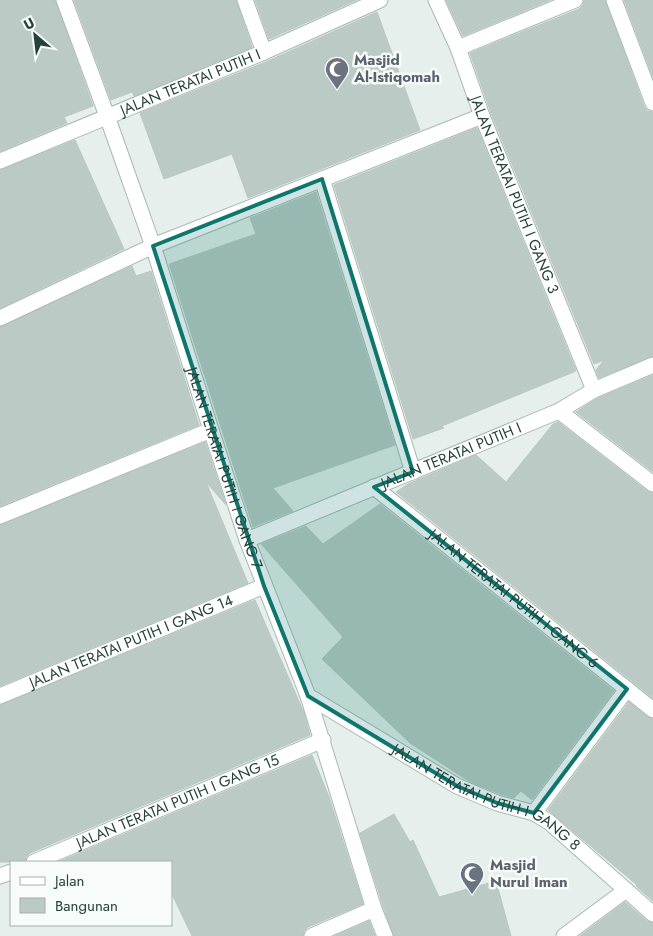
<svg xmlns="http://www.w3.org/2000/svg" width="653" height="936" font-family="Jost,sans-serif">
  <style>
    .building { fill: #bbcac4; stroke: #b8c9c2 }
    .lines { fill: none; stroke-linecap: round; stroke-linejoin: round }
    .minor-casing { stroke: #a8b8b2; stroke-width: 17 }
    .minor { stroke: #fff; stroke-width: 15 }
    .marked { fill: #0f766e; fill-opacity: 0.2; stroke: #0f766e; stroke-width: 4; stroke-linejoin: round }
    .labels { text-anchor: middle; stroke-width: 5; stroke-linejoin: round; paint-order: stroke }
    .worship-label { font-size: 15px; font-weight: bold; fill: #5b616d; stroke: #f7fbf9; text-anchor: start }
    .street-label { font-size: 15px; fill: #24423a; stroke: #f7fbf9 }
  </style>
  <rect width="100%" height="100%" fill="#e6efeb"/>
  <path class="building" d="M0,0H55L93,106L64,117L67,123L0,151Z
    M74,0H236L252,47L134,96L132,92L111,100Z
    M255,0H357L269,39Z
    M446,0H550L463,36Z
    M584,0H605L644,106L647,111L653,112V356L599,378L596,370L604,360L594,364L491,113L470,53L579,9L583,5Z
    M624,0H653V77Z
    M377,12L420,130L248,198L232,154L164,179L140,113L268,61Z
    M477,128L576,371L442,426L444,428L413,439L334,185Z
    M75,140L124,249L0,308V170Z
    M316,192L395,445L273,488L293,511L253,527L169,264L256,234L250,218Z
    M132,266L136,276L151,271L199,425L0,506V327Z
    M653,375V472L576,412L598,398Z
    M558,422L647,491L653,493V698L396,492L408,484L476,455L506,482L553,424Z
    M205,442L226,505L206,482L248,583L0,686V525Z
    M380,504L614,691L532,800L521,791L514,798L500,794L470,782L410,743L322,659L343,637L261,544L306,526L323,544Z
    M255,600L304,713L310,735L30,853L26,857L25,862H0V705Z
    M629,702L647,717L653,719V901L636,886L637,885L548,810Z
    M312,755L329,797L363,904L308,927L304,931L303,936H192L171,892V862H58Z
    M394,814L410,842L413,840L439,897L496,881L511,936H394L383,906L360,833Z
    M625,902L647,921L653,923V936H580Z
    M369,921L375,936H335Z"/>
  <g class="lines">
    <g class="minor-casing">
      <g id="minor">
        <path id="s1" d="M64,0L107,116L153,246L211,430L247,540L308,696L374,909L385,936"/>
        <path d="M245,0L264,52"/>
        <path id="s2" d="M436,0L458,48L482,116L594,390"/>
        <path d="M614,0L653,103"/>
        <path d="M458,48L575,0"/>
        <path id="s3" d="M0,161L264,52L380,0"/>
        <path d="M322,179L413,472"/>
        <path d="M0,318L153,246L482,116"/>
        <path d="M559,411L653,484"/>
        <path id="s4" d="M374,487L653,710"/>
        <path d="M0,516L211,430"/>
        <path id="s5" d="M247,540L559,411L594,390L653,365"/>
        <path id="s6" d="M0,696L264,586"/>
        <path id="s7" d="M308,696L457,786L497,803L534,813L549,822L653,914"/>
        <path d="M534,813L627,689"/>
        <path id="s8" d="M34,862L323,740"/>
        <path d="M0,876L11,872"/>
        <path d="M312,936L374,909"/>
        <path d="M564,936L626,890"/>
      </g>
    </g>
    <use href="#minor" class="minor"/>
  </g>
  <path class="marked" d="M322,179L413,472L374,487L627,689L534,813L497,803L457,786L308,696L264,586L153,246Z"/>
  <defs>
    <g id="mosque-pin" transform="scale(1.25)"><path d="M0 17L-7.5 6A9.5 9.5 0 1 1 7.5 6Z" fill="#6b7280" stroke="#f7fbf9"/><path d="M3.5-4.9A6 6 0 1 0 3.5 4.9A5 5 0 1 1 3.5-4.9Z" fill="#fff"/></g>
  </defs>
  <g fill-rule="evenodd">
    <use href="#mosque-pin" x="337" y="69"/>
    <use href="#mosque-pin" x="472" y="874"/>
  </g>
  <g class="labels">
    <g class="worship-label">
      <text x="354" y="65">Masjid<tspan x="354" dy="17">Al-Istiqomah</tspan></text>
      <text x="490" y="870">Masjid<tspan x="490" dy="17">Nurul Iman</tspan></text>
    </g>
    <g class="street-label">
      <text dy="5" stroke="none"><textPath href="#s3" startOffset="206">JALAN TERATAI PUTIH I</textPath></text>
      <text dy="5" stroke="none"><textPath href="#s2" startOffset="210">JALAN TERATAI PUTIH I GANG 3</textPath></text>
      <text dy="5" stroke="none"><textPath href="#s5" startOffset="221">JALAN TERATAI PUTIH I</textPath></text>
      <text dy="5" stroke="none"><textPath href="#s1" startOffset="495">JALAN TERATAI PUTIH I GANG 7</textPath></text>
      <text dy="5" stroke="none"><textPath href="#s4" startOffset="179">JALAN TERATAI PUTIH I GANG 6</textPath></text>
      <text dy="5" stroke="none"><textPath href="#s6" startOffset="142">JALAN TERATAI PUTIH I GANG 14</textPath></text>
      <text dy="5" stroke="none"><textPath href="#s7" startOffset="206">JALAN TERATAI PUTIH I GANG 8</textPath></text>
      <text dy="5" stroke="none"><textPath href="#s8" startOffset="156">JALAN TERATAI PUTIH I GANG 15</textPath></text>
    </g>
  </g>
  <rect x="10" y="861" width="162" height="65" fill="#f7fbf9" stroke="#a3b1ad"/>
  <rect x="20" y="877" width="25" height="8" fill="#ffffff" stroke="#a3b1ad"/>
  <text x="55" y="886" font-size="15" fill="#24423a">Jalan</text>
  <rect x="20" y="898" width="25" height="15" fill="#bbcac4" stroke="#a3b1ad"/>
  <text x="55" y="911" font-size="15" fill="#24423a">Bangunan</text>
  <g transform="translate(35 35) rotate(332)" stroke="#f7fbf9" stroke-width="4" paint-order="stroke">
  <path d="M0-4L9 19L0 12L-9 19Z" fill="#24423a"/>
  <text y="-8" font-size="14" font-weight="bold" text-anchor="middle" fill="#24423a">U</text>
  </g>
</svg>
